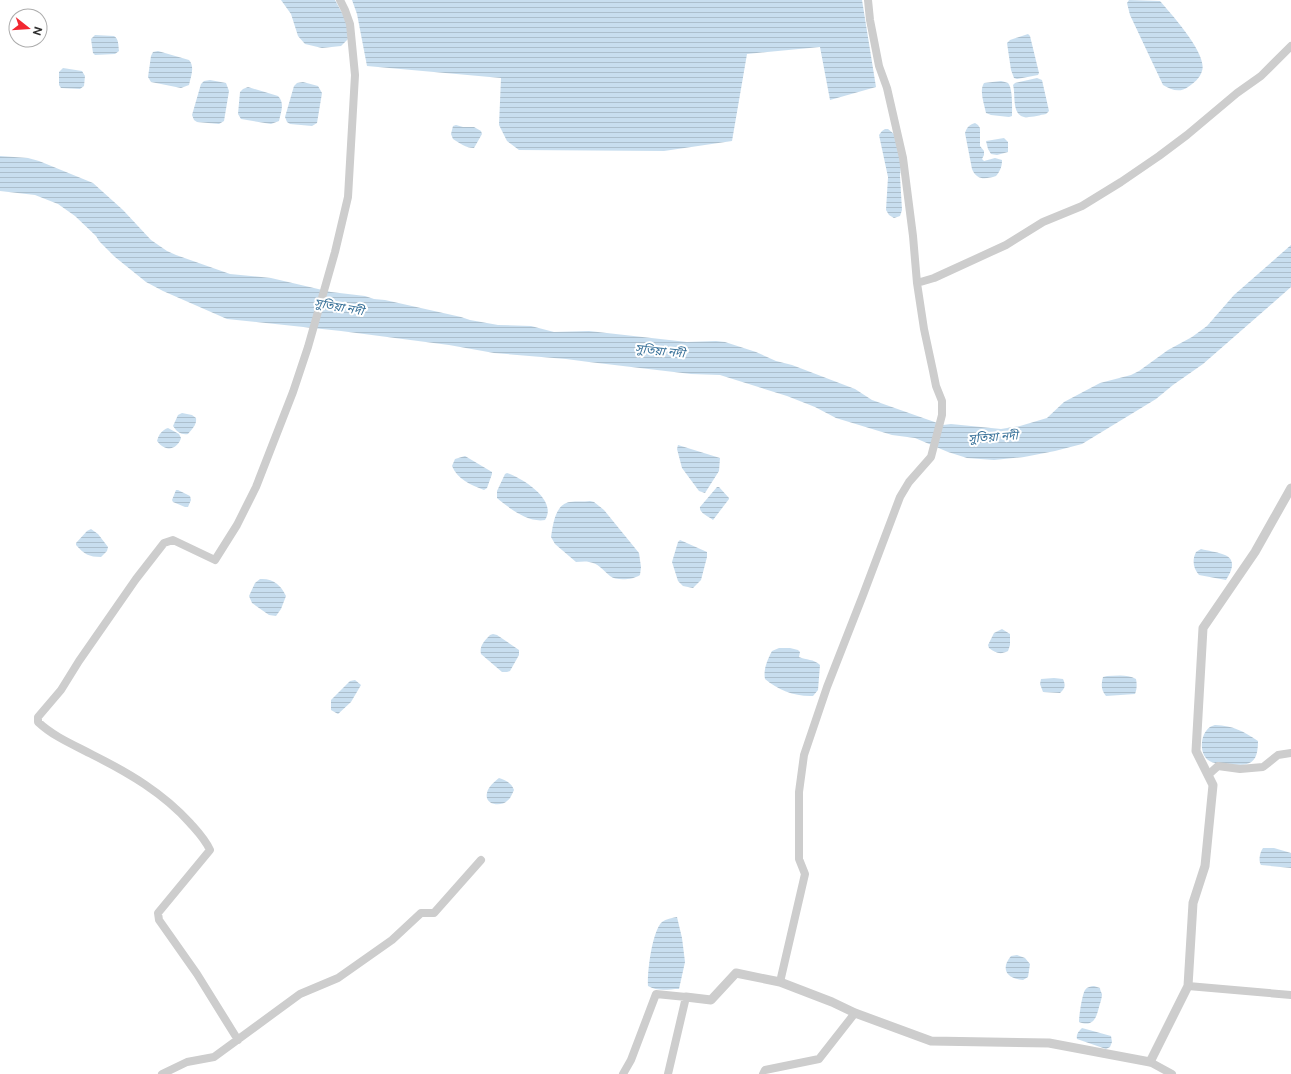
<svg xmlns="http://www.w3.org/2000/svg" width="1291" height="1074" font-family="'Public Sans','Noto Sans Bengali',sans-serif">
  <style>
    .water { fill: url(#water-rules) }
    .lines { fill: none; stroke-linecap: round; stroke-linejoin: round }
    .minor { stroke: #cdcdcd; stroke-width: 8 }
    .tertiary { stroke: #cdcdcd; stroke-width: 9 }
    .labels { text-anchor: middle; stroke-width: 4; stroke-linejoin: round; paint-order: stroke }
    .water-label { font-size: 12px; font-style: italic; fill: #377098; stroke: #fff }
  </style>
  <defs>
    <pattern id="water-rules" width="6" height="5" patternUnits="userSpaceOnUse"><rect width="6" height="5" fill="#c8deef"/><path d="M0 2.5h6" fill="none" stroke="#acbfcd"/></pattern>
  </defs>
  <rect width="100%" height="100%" fill="#fff"/>
  <path class="water" d="M281,0H335L347,22L348,39L341,46L322,48L305,44L298,36L291,14Z
    M352,0H862L876,87L830,100L820,47L747,54L732,141L664,151L519,150L507,141L499,125L501,78L367,66L357,14Z
    M1129,0L1160,1C1171,14 1208,54 1202,71C1200,78 1194,83 1188,87C1180,93 1171,90 1163,85L1130,15L1127,3Z
    M1028,34L1030,36L1039,73L1038,75L1017,79L1014,78L1011,70L1007,43L1010,40Z
    M95,35L114,36C119,39 118,45 119,51L115,54L95,55L93,53L91,39Z
    M158,51L189,60C195,67 191,76 189,85L181,88L151,82L148,77L151,56L153,52Z
    M63,68L82,71L85,76L84,86L80,89L61,88L59,85V72Z
    M1037,78L1042,80L1049,111L1046,114C1040,115 1030,118 1024,117C1011,114 1016,94 1013,85L1015,83Z
    M210,80L226,83L229,91L224,121L219,124L197,122L194,120L192,115L201,84L204,81Z
    M1001,81C1004,82 1006,82 1008,83C1013,88 1012,109 1012,116L1009,117L991,115L986,113C984,103 979,91 984,83Z
    M303,82L318,86L322,93L317,123L312,126L290,124L287,122L285,117L294,86L297,83Z
    M248,87L278,96C285,103 281,112 279,121L271,124L241,119L238,114L240,92L243,89Z
    M975,123L978,125L980,128V146L984,151V155L982,159L984,161L995,158L1002,160C1002,167 1000,171 996,176C986,179 977,181 972,169L965,133C967,127 969,125 975,123Z
    M456,125L463,127H474L481,131L482,134L474,148C466,148 459,143 453,139L451,134L453,126Z
    M885,129H888L894,134L901,165L900,176L902,210L900,216L894,218L889,215L886,210L888,177L879,135L882,131Z
    M1004,138L1008,142V152L997,155L991,154L988,149L986,141Z
    M0,156L28,158L39,161L93,183L123,210L151,240L167,251L176,255L230,274L271,278L331,292L365,296L374,299L385,300L461,317L470,320L498,325L531,326L554,332L589,331L687,342L716,341L725,342L756,352L776,361L792,365L855,389L872,400L943,425L951,424L1001,429L1020,426L1047,418L1064,402L1100,383L1131,375L1139,371L1168,350L1192,337L1207,326L1234,295L1291,245V287L1203,364L1173,385L1156,399L1082,444L1055,451L1024,457L994,460L967,458L948,452L915,438L892,435L836,418L815,407L787,396L720,375L691,374L589,362L566,359L494,353L449,345L341,331L227,319L163,291L146,282L115,257L99,241L96,236L75,216L58,204L35,195L0,191Z
    M182,413L192,415L196,418C197,425 192,429 188,434C181,435 177,432 173,426L178,415Z
    M168,428L179,434L181,438C179,446 170,452 162,446C160,445 159,443 157,441C159,434 162,430 168,428Z
    M678,445L720,458L719,471L705,493L699,491L682,468L677,449Z
    M465,456L492,472V474L487,488L484,490C471,485 457,479 452,466L455,459Z
    M507,473C522,478 558,500 545,520C528,523 509,508 497,498V491L505,474Z
    M717,487H719L729,498V499L713,520C708,516 699,513 700,507Z
    M176,490H178L190,496L191,500L188,507H185L173,502L172,500Z
    M590,501L594,502L604,510L639,553L641,567L640,575C633,580 616,581 610,576C603,570 598,563 589,562C585,561 580,562 576,562L555,544L551,537C553,525 555,504 570,502C577,501 583,502 590,501Z
    M91,529L98,534L108,547L107,551L101,557C89,557 84,554 76,545V543L87,531Z
    M680,540L707,552V557L701,580L693,588L683,586L678,581L672,562L678,542Z
    M1201,549C1221,554 1243,553 1226,580L1199,575C1193,568 1192,560 1196,552Z
    M260,579C273,578 281,585 286,596L281,609L276,616L269,615L252,603L249,596L255,583Z
    M1002,629L1010,634V645L1008,651C1000,655 996,653 989,648L988,645L994,633Z
    M493,634L497,635L519,650V655L510,671L507,672H502L481,654C479,646 485,640 490,635Z
    M779,648H790L798,650L800,652L799,657C806,660 814,659 820,665L818,690L813,696C796,697 778,690 765,679C763,669 768,659 772,651Z
    M1107,676C1117,676 1127,674 1136,679C1137,684 1137,689 1135,694L1106,696C1101,690 1101,684 1103,677Z
    M1054,678L1063,679C1066,686 1065,688 1060,693L1043,692L1040,684L1041,679Z
    M355,680L361,685L351,702L338,714L331,710V700L350,681Z
    M1215,725C1234,726 1243,731 1258,741C1258,766 1248,766 1226,764C1220,763 1213,764 1208,760C1199,753 1200,734 1210,727C1211,726 1213,726 1215,725Z
    M499,778C505,780 512,783 514,790C512,794 511,798 507,801C501,807 484,805 487,793C488,787 494,782 499,778Z
    M1263,848H1274L1291,853V868L1261,865C1258,860 1260,852 1263,848Z
    M677,917L682,938L685,962L679,989C668,989 658,992 648,986C647,973 652,931 662,922C666,919 672,918 677,917Z
    M1017,955L1025,958L1030,964L1028,977L1023,980C1007,979 1000,969 1011,956Z
    M1094,986L1100,988C1100,990 1101,992 1102,994C1102,998 1100,1004 1099,1007C1096,1019 1093,1027 1079,1022C1079,1016 1082,995 1085,990C1087,987 1091,986 1094,986Z
    M1082,1028L1111,1036L1112,1042L1110,1047L1106,1049L1077,1039C1076,1034 1079,1031 1082,1028Z"/>
  <g class="lines">
    <path class="minor" d="M917,283L934,278L1006,245L1043,222L1082,206L1121,182L1159,156L1187,135L1237,93L1261,76L1291,46
      M1208,775L1218,766L1240,769L1263,767L1278,755L1291,753
      M780,982L805,874L799,859V792L804,755L827,687L863,595L900,497L909,482L931,457L942,415V401L936,386L933,371L924,329L917,283L913,236L903,158L887,88L879,66L870,20L868,0
      M1188,986L1291,995
      M238,1040L197,974L159,920L158,913L210,850C205,839 198,832 190,823C163,793 129,773 93,755C74,745 54,737 38,722V717L61,690L79,661L136,579L164,543L173,540L215,560L237,525L256,487L293,392L308,347L335,252L348,197L355,75L350,24L345,10L340,0
      M1150,1062L1172,1074
      M162,1074L187,1062L214,1057L300,994L338,978L392,940L421,913H434L481,860
      M623,1074L631,1060L656,994L686,997L668,1074
      M763,1074L765,1070L819,1059L855,1013"/>
    <path class="tertiary" d="M686,997L711,1000L736,973L780,982L832,1002L855,1013L931,1041L1049,1043L1150,1062L1188,986L1193,903L1205,866L1213,785L1196,751L1203,628L1255,552L1291,488"/>
  </g>
  <g class="labels">
    <g class="water-label">
      <text transform="translate(339 307) rotate(10)" y="4">সুতিয়া নদী</text>
      <text transform="translate(660 351) rotate(6)" y="4">সুতিয়া নদী</text>
      <text transform="translate(993 437) rotate(-4)" y="4">সুতিয়া নদী</text>
    </g>
  </g>
  <g transform="translate(28 28) rotate(107)"><circle r="19" fill="#ffffff" stroke="#acacac"/>
  <path d="M0-3L7 15L0 10L-7 15Z" fill="#f22730"/>
  <text y="-6" font-size="11" font-weight="bold" text-anchor="middle" fill="#303030">N</text>
  </g>
</svg>
